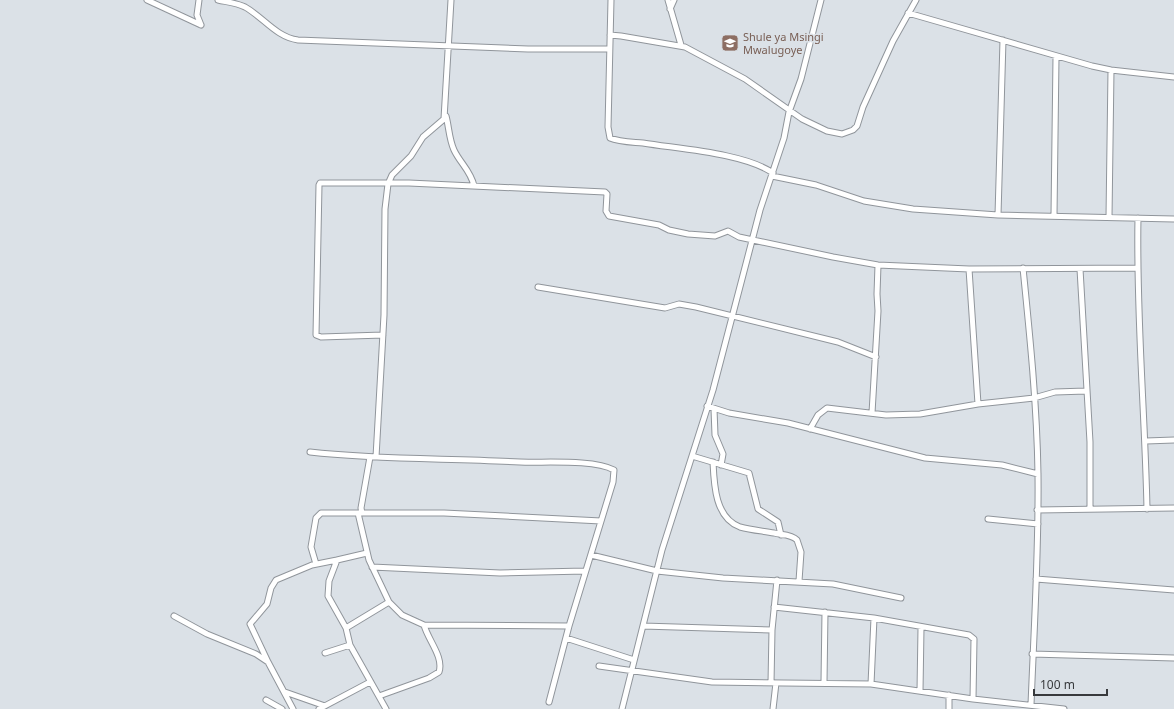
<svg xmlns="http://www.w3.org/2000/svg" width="1174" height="709" font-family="'Noto Sans',sans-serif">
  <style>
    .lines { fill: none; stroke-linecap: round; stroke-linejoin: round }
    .minor-casing { stroke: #90959b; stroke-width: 7 }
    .minor { stroke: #fff; stroke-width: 5 }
    .labels { text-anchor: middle; stroke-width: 3; stroke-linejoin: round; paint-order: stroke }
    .education-label { font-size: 11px; fill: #785e54; stroke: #dbe1e7; text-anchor: start }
  </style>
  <rect width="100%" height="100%" fill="#dbe1e7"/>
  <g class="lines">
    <g class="minor-casing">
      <path id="minor" d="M147,0L201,25
        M199,0L197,15L201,25
        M218,0C227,2 237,3 245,7C263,17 276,37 298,40L528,49H609
        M611,0L608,127L610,138C619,142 633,142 643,143C679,149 744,153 773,173
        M668,0L681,45
        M670,9L674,0
        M908,13L1092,66L1111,70L1174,77
        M610,35L621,36L685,47L745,79L802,119L827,131L842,134L853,130L857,126L863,107L893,41L916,0
        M446,116C449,127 449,139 454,150C460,163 471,171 474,186
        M772,176L816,185L864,201L913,209L998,215L1174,219
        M998,215L1003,40
        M1054,215L1056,57
        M1109,217L1111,70
        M1138,218C1136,315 1145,412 1147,509
        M1023,268C1030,337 1037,406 1038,474C1039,551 1034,628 1031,705
        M969,269L978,404
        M1080,269L1090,442V508
        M538,287L665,308L679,304L696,307L838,342L876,357
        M383,335L321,337L316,335L319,185L320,183H409L605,192L607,194L606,211L609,216L659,225L669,230L688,234L715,236L728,231L739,237L833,257L878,265L969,269L1138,268
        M707,406L729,413L788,423L925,458L1002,465L1038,474
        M714,409L715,435L723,454L721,465
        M872,413L878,311L877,294L878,265
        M810,429L818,415L827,408L886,415L920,414L978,404L1034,398L1055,392L1086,391
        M1146,441L1174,440
        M310,452C379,460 450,458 520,462C544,463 594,459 614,470L613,482L569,626L549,702
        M692,456L749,473L758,509L778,522L781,535
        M376,457L384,315L385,209L388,184L392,175L411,156L423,137L444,119L451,0
        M713,462C714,484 715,518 740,527C751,530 763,531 774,533C781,535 791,534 797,540L801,552L799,581
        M1037,510L1174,508
        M358,513L369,560L389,602L402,615L424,625L569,626
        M362,513L361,508L370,457
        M988,519L1038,524
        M367,553L337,560L329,581L328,596L346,628L350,645L386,709
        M591,555L657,571L723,578L833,584L901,598
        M316,564L311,547L316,518L321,513H444L601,521
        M372,567L500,573L585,571
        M1036,579L1174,590
        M774,607L874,618L969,635L974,639L973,699
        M174,616L207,634L256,654L268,662L293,709
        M643,626L772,630
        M346,628L389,602
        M566,638L634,660
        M325,653L350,645
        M1032,654L1174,658
        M268,662L250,624L267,604L271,588L276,580L312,565L337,560
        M599,666L712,682L871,684L973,699L1064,709
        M824,682L825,612
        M771,683L772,630L777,580
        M871,684L874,618
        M920,691L921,628
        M285,692L325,706
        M379,696L429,678L439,672C444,657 428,640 424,625
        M266,700L282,709
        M319,709L370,682
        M622,709L662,550L713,390L760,210L784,138L789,112L801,79L821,0
        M773,709L776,683
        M949,709V695"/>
    </g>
    <use href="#minor" class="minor"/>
  </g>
  <defs>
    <g id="school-square" transform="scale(0.9)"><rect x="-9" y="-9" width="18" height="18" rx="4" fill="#8d6e63" stroke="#dbe1e7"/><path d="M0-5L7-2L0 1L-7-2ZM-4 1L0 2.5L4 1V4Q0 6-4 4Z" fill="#fff"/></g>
  </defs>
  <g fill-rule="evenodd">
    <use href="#school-square" x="730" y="43"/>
  </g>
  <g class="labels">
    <g class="education-label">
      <text x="743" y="41">Shule ya Msingi<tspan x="743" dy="13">Mwalugoye</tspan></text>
    </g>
  </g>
  <path d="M1034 689v6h73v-6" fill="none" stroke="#383a3d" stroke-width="2"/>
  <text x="1040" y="689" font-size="12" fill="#383a3d" stroke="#dbe1e7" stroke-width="3" paint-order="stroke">100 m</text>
</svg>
